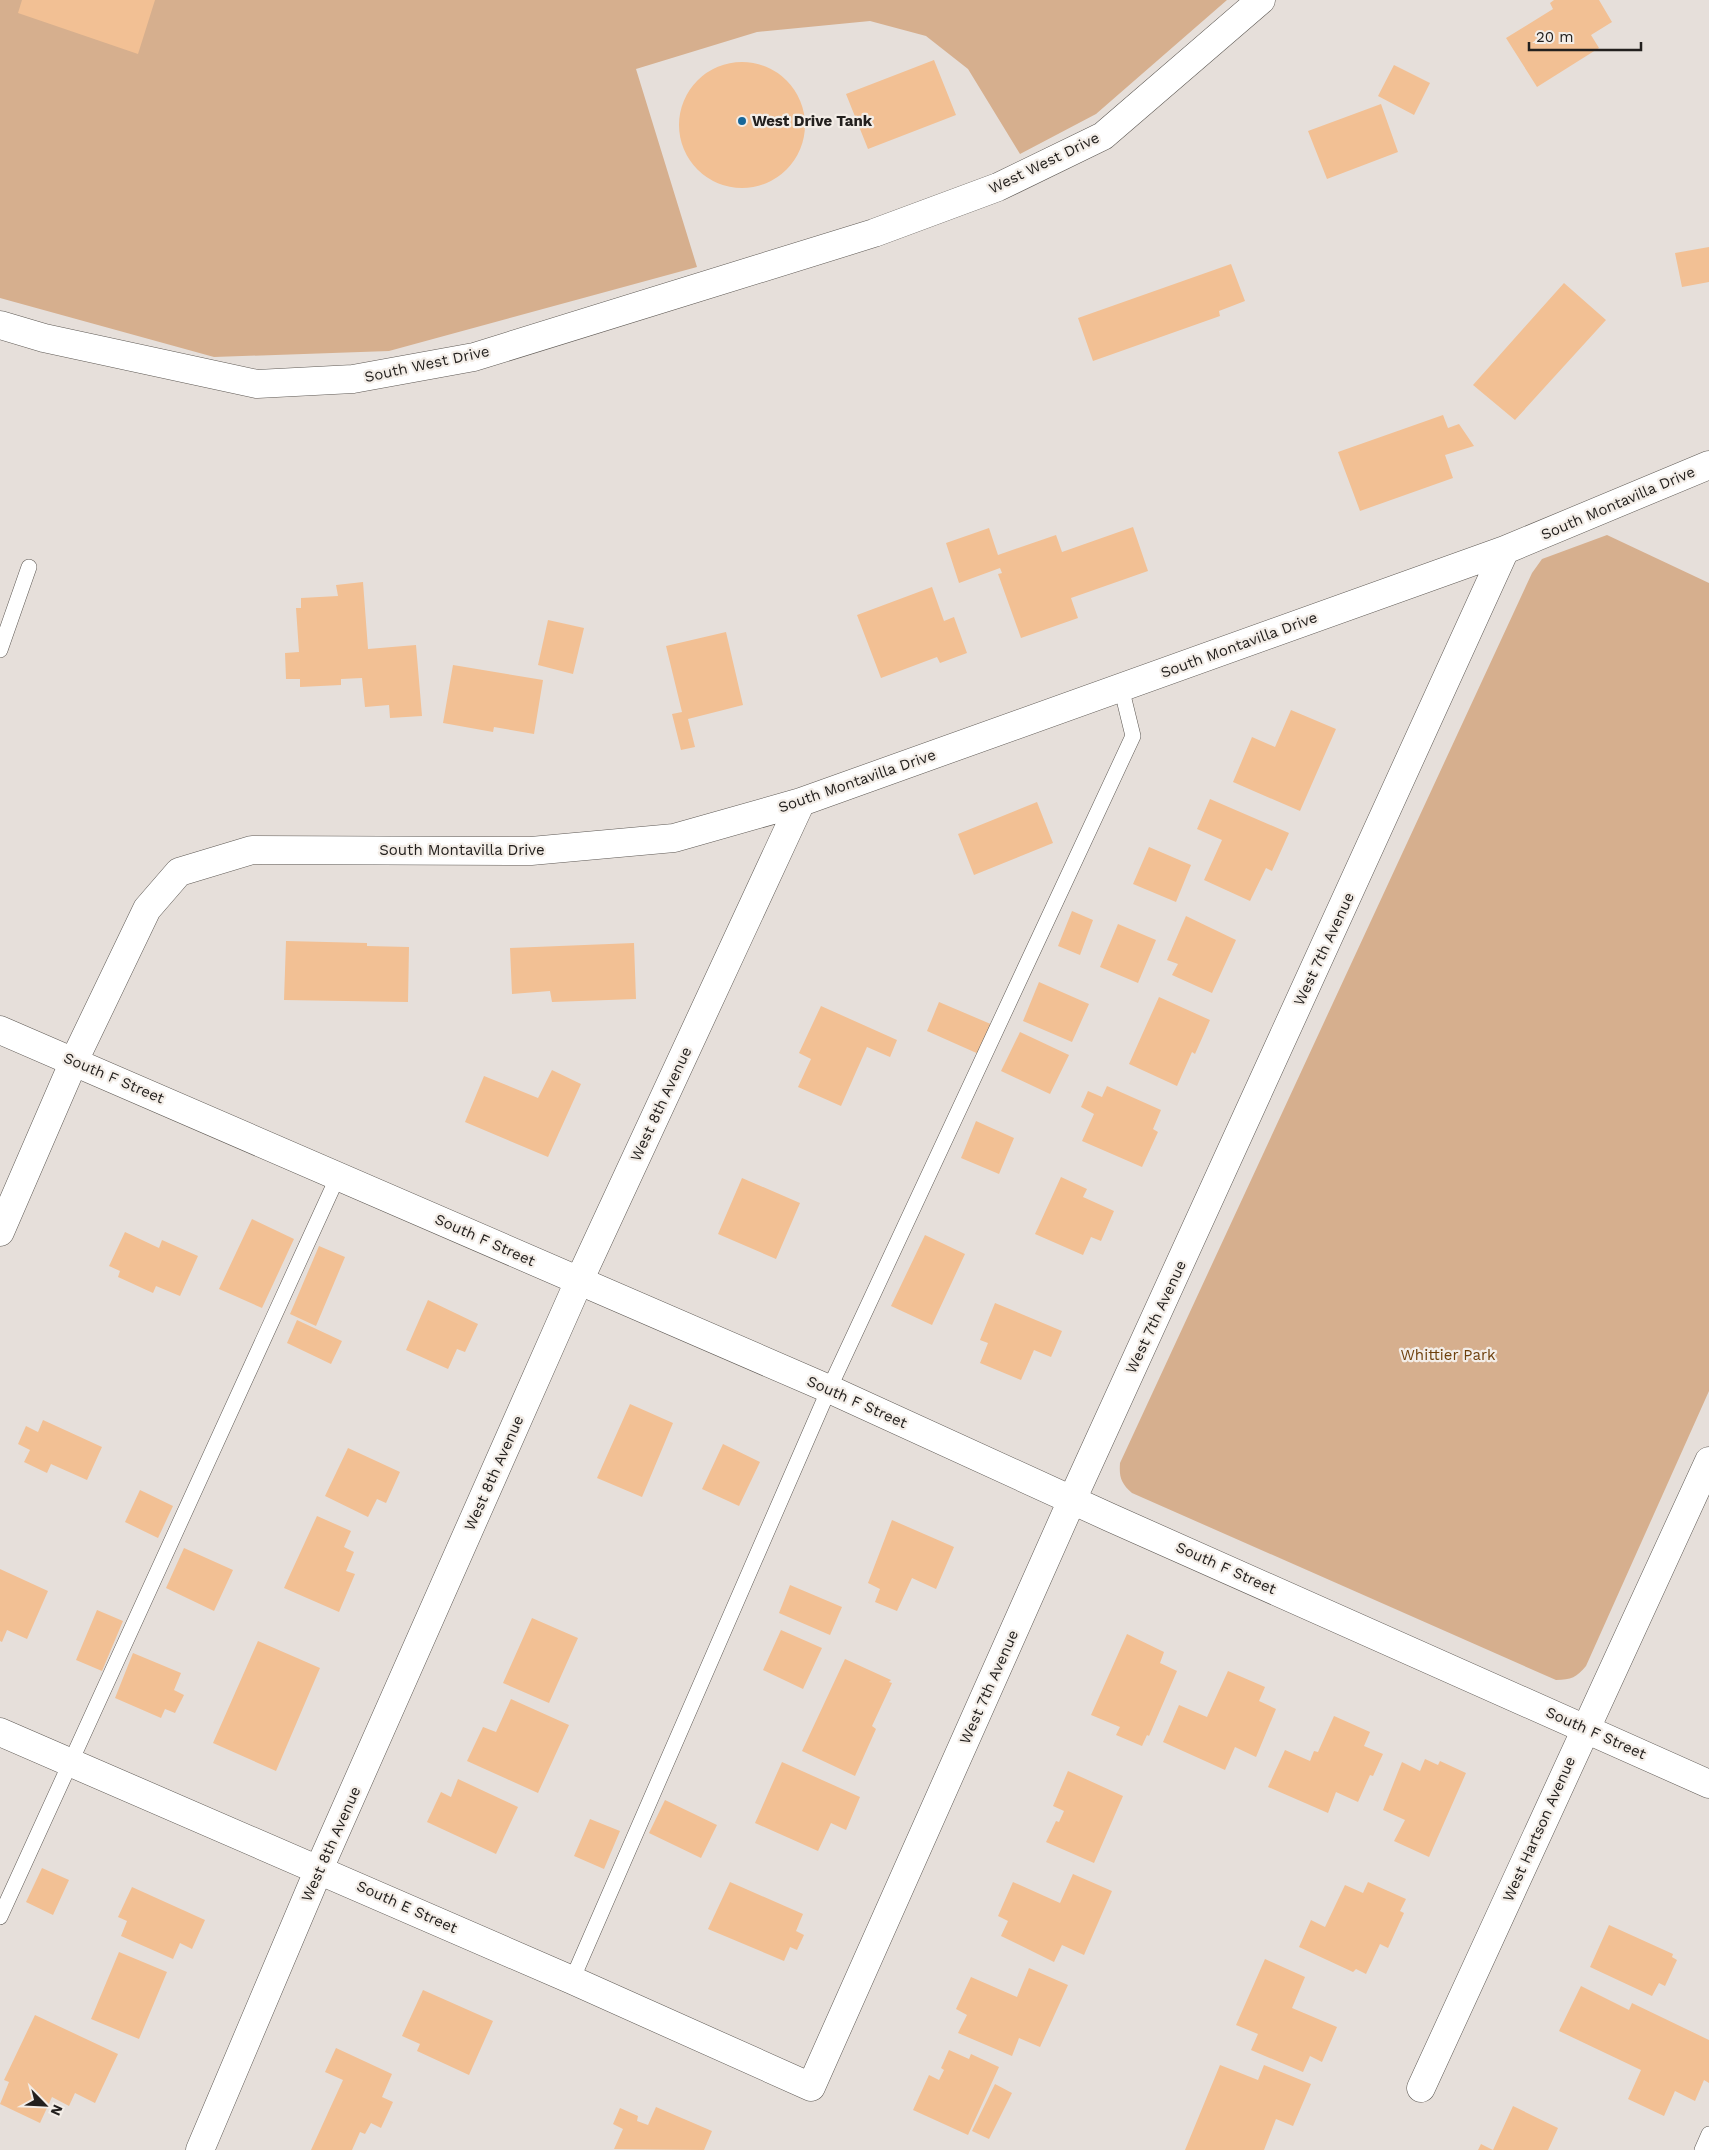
<svg xmlns="http://www.w3.org/2000/svg" width="1709" height="2150" font-family="'Work Sans',sans-serif">
  <style>
    .green { fill: #d6af8e }
    .building { fill: #f2c094 }
    .lines { fill: none; stroke-linecap: round; stroke-linejoin: round }
    .service-casing { stroke: #5e5954; stroke-width: 16 }
    .minor-casing { stroke: #5e5954; stroke-width: 29 }
    .tertiary-casing { stroke: #5e5954; stroke-width: 29 }
    .service { stroke: #fff; stroke-width: 15 }
    .minor { stroke: #fff; stroke-width: 28 }
    .tertiary { stroke: #fff; stroke-width: 28 }
    .poi-dot { fill: #166799; stroke: #f3ede7; stroke-width: 2 }
    .labels { text-anchor: middle; stroke-width: 4.5; stroke-linejoin: round; paint-order: stroke }
    .poi-label { font-size: 15px; font-weight: bold; fill: #23201e; stroke: #f3ede7; text-anchor: start }
    .street-label { font-size: 15px; fill: #23201e; stroke: #f3ede7 }
    .park-label { font-size: 15px; fill: #6d3f0b; stroke: #f3ede7 }
  </style>
  <rect width="100%" height="100%" fill="#e6dfda"/>
  <path class="green" d="M0,0H1227L1096,114L1020,154L968,69L926,36L870,21L757,32L636,69L697,267L389,351L214,357L0,298Z
    M1607,535L1709,583V1391L1586,1666C1577,1677 1571,1680 1556,1680L1132,1493C1121,1483 1119,1477 1120,1463L1532,573L1542,559Z"/>
  <path class="building" d="M22,0H155L138,54L18,13Z
    M1554,0H1599L1612,22L1591,35L1599,48L1537,87L1506,38L1553,9L1550,3Z
    M934,60L956,115L868,149L846,94Z
    M679 125a63 63 0 1 1 126 0a63 63 0 1 1-126 0Z
    M1394,65L1430,83L1414,115L1378,96Z
    M1381,104L1398,152L1327,179L1308,131Z
    M1709,247V282L1682,287L1675,253Z
    M1231,264L1245,301L1219,311L1220,316L1093,361L1078,318Z
    M1564,283L1606,320L1515,420L1473,385Z
    M1443,415L1448,428L1459,424L1474,446L1445,455L1453,478L1360,511L1338,452Z
    M1133,527L1148,571L1071,598L1078,618L1021,638L998,574L1002,573L1000,568L959,583L946,543L989,528L998,555L1056,535L1062,552Z
    M363,582L368,649L416,645L422,716L390,718L389,705L365,707L362,678L341,679V685L300,687V679H286L285,653L299,652L296,608H301V598L338,596L336,585Z
    M932,587L944,621L954,617L967,653L940,663L937,657L881,678L857,615Z
    M548,620L584,628L573,674L538,665Z
    M726,632L743,705L688,719L695,747L681,750L672,714L682,712L666,646Z
    M453,665L543,680L534,734L494,727L493,732L443,723Z
    M1291,710L1336,729L1300,811L1233,782L1252,737L1275,747Z
    M1210,799L1289,833L1272,871L1266,868L1250,901L1204,880L1222,840L1197,829Z
    M1037,802L1053,843L974,875L958,834Z
    M1149,847L1191,865L1176,902L1133,884Z
    M1072,911L1093,920L1080,955L1058,946Z
    M1186,916L1236,940L1212,993L1172,975L1178,964L1167,960Z
    M1118,924L1156,940L1138,983L1100,967Z
    M286,941L367,943V946L409,947L408,1002L284,1000Z
    M634,943L636,999L552,1002L550,991L512,994L510,948Z
    M1039,982L1089,1004L1072,1042L1023,1021Z
    M1159,997L1210,1020L1195,1054L1192,1052L1177,1086L1129,1064Z
    M939,1002L993,1025L981,1055L927,1031Z
    M821,1006L897,1040L890,1057L867,1047L841,1106L798,1087L811,1059L799,1053Z
    M1020,1032L1069,1055L1050,1094L1001,1071Z
    M552,1070L581,1084L548,1157L465,1122L484,1076L538,1098Z
    M1107,1086L1161,1110L1153,1129L1158,1132L1142,1167L1082,1141L1094,1114L1081,1107L1088,1091L1102,1097Z
    M976,1121L1014,1138L999,1174L961,1158Z
    M1061,1177L1087,1189L1083,1197L1114,1211L1101,1241L1091,1237L1083,1255L1035,1234Z
    M742,1178L800,1203L776,1259L718,1234Z
    M252,1219L294,1239L262,1308L219,1289Z
    M125,1232L159,1248L162,1240L198,1256L180,1296L156,1286L153,1293L118,1277L120,1271L109,1266Z
    M925,1235L965,1254L932,1325L891,1306Z
    M319,1246L345,1257L316,1326L290,1314Z
    M428,1300L478,1324L465,1352L457,1349L448,1369L406,1350Z
    M995,1303L1062,1331L1051,1357L1034,1350L1021,1380L980,1363L988,1343L980,1340Z
    M297,1320L342,1341L331,1364L287,1343Z
    M630,1404L673,1423L642,1497L597,1478Z
    M43,1420L102,1447L87,1480L51,1464L47,1473L24,1462L30,1450L18,1444L26,1426L38,1432Z
    M723,1444L760,1462L739,1506L702,1489Z
    M348,1448L400,1472L386,1503L377,1499L368,1517L325,1496Z
    M140,1490L173,1506L158,1538L125,1522Z
    M317,1516L351,1531L344,1547L354,1552L346,1571L355,1574L339,1612L284,1588Z
    M892,1520L954,1547L936,1589L912,1578L897,1611L875,1602L880,1589L868,1583Z
    M184,1548L233,1570L214,1611L166,1588Z
    M0,1569L48,1591L27,1639L7,1630L2,1642L0,1641Z
    M790,1585L842,1607L830,1635L779,1613Z
    M97,1610L123,1621L102,1671L76,1660Z
    M532,1618L578,1638L549,1703L503,1683Z
    M781,1630L822,1648L803,1689L763,1670Z
    M1127,1634L1164,1652L1160,1663L1177,1671L1149,1736L1147,1735L1142,1746L1116,1735L1120,1727L1091,1715Z
    M258,1641L320,1668L276,1771L213,1743Z
    M133,1653L181,1673L174,1690L184,1695L175,1713L165,1709L161,1718L115,1698Z
    M845,1659L891,1680L889,1682L892,1683L872,1726L876,1729L855,1776L802,1751Z
    M1228,1671L1265,1687L1259,1701L1276,1709L1256,1757L1235,1747L1225,1770L1163,1742L1179,1705L1207,1717Z
    M511,1699L569,1725L538,1793L467,1761L483,1727L496,1732Z
    M1334,1716L1370,1732L1364,1746L1383,1754L1373,1776L1370,1775L1358,1802L1336,1792L1328,1813L1268,1787L1285,1750L1310,1761L1314,1751L1318,1752Z
    M1425,1759L1438,1765L1440,1761L1466,1773L1429,1857L1394,1841L1405,1820L1383,1810L1402,1762L1420,1771Z
    M782,1762L860,1797L846,1830L831,1823L818,1851L755,1823Z
    M1068,1771L1123,1796L1094,1863L1046,1842L1056,1821L1059,1822L1064,1811L1053,1806Z
    M458,1779L518,1807L496,1854L427,1822L441,1792L451,1797Z
    M665,1800L717,1825L701,1858L649,1833Z
    M590,1819L620,1831L604,1869L574,1856Z
    M42,1868L69,1880L53,1915L26,1902Z
    M1073,1874L1112,1891L1084,1955L1062,1945L1054,1962L1001,1936L1008,1921L998,1916L1013,1882L1060,1903Z
    M730,1882L803,1914L796,1931L804,1935L797,1950L790,1947L784,1961L708,1929Z
    M1368,1882L1406,1899L1400,1911L1404,1913L1388,1948L1380,1944L1366,1974L1356,1969L1353,1972L1299,1947L1311,1920L1325,1927L1345,1885L1363,1893Z
    M132,1887L205,1920L192,1949L180,1943L173,1959L121,1936L127,1921L118,1917Z
    M1609,1925L1673,1954L1672,1957L1677,1960L1665,1986L1659,1983L1652,1996L1590,1967Z
    M119,1952L167,1972L139,2039L91,2019Z
    M1265,1959L1305,1977L1292,2008L1337,2027L1322,2062L1310,2056L1303,2072L1251,2050L1258,2034L1236,2025Z
    M1029,1968L1068,1985L1040,2047L1019,2038L1012,2056L958,2033L967,2015L956,2009L971,1977L1017,1997Z
    M1581,1986L1629,2010L1632,2003L1709,2040V2083L1704,2080L1695,2101L1675,2091L1664,2116L1628,2099L1641,2070L1559,2031Z
    M423,1990L493,2021L469,2075L417,2051L420,2044L402,2036Z
    M35,2015L118,2054L95,2103L75,2093L69,2106L52,2097L40,2123L0,2104L9,2082L4,2080Z
    M336,2048L392,2074L382,2097L393,2102L381,2128L371,2123L365,2134L360,2132L352,2150H311L343,2080L325,2072Z
    M949,2050L969,2059L971,2054L999,2067L968,2135L913,2110L929,2075L939,2080L944,2070L941,2068Z
    M1220,2065L1258,2080L1264,2065L1311,2084L1293,2126L1276,2119L1264,2150H1185Z
    M995,2084L1012,2093L989,2139L972,2131Z
    M1513,2106L1558,2128L1548,2150H1478L1481,2144L1493,2150Z
    M656,2107L712,2131L704,2150L614,2149L623,2129L613,2124L620,2108L638,2116L637,2121L648,2125Z"/>
  <g class="lines">
    <g class="service-casing">
      <path id="service" d="M0,650L29,567
        M0,1917L338,1176
        M572,1980L829,1389L1133,736L1121,687
        M1702,2150L1709,2134"/>
    </g>
    <g class="minor-casing">
      <path id="minor" d="M0,1030L829,1389L1109,1517L1709,1784
        M0,1232L74,1061L147,909L179,872L252,850L531,851L674,838L801,802L1505,550L1709,465
        M0,1732L572,1980L811,2087L1072,1500L1505,550
        M1421,2088L1709,1461
        M200,2150L319,1869L579,1281L801,802"/>
    </g>
    <g class="tertiary-casing">
      <path id="tertiary" d="M0,325L44,338L257,384L353,379L474,357L874,233L998,187L1103,136L1261,0"/>
    </g>
    <use href="#service" class="service"/>
    <use href="#minor" class="minor"/>
    <use href="#tertiary" class="tertiary"/>
  </g>
  <circle class="poi-dot" cx="742" cy="121" r="5"/>
  <g class="labels">
    <g class="poi-label">
      <text x="752" y="126">West Drive Tank</text>
    </g>
    <g class="street-label">
      <text transform="translate(1044 163) rotate(-26)" y="5">West West Drive</text>
      <text transform="translate(427 364) rotate(-12)" y="5">South West Drive</text>
      <text transform="translate(1618 503) rotate(-23)" y="5">South Montavilla Drive</text>
      <text transform="translate(1239 645) rotate(-20)" y="5">South Montavilla Drive</text>
      <text transform="translate(857 781) rotate(-19)" y="5">South Montavilla Drive</text>
      <text x="462" y="855">South Montavilla Drive</text>
      <text transform="translate(1324 949) rotate(-65)" y="5">West 7th Avenue</text>
      <text transform="translate(114 1078) rotate(23)" y="5">South F Street</text>
      <text transform="translate(661 1104) rotate(-65)" y="5">West 8th Avenue</text>
      <text transform="translate(485 1240) rotate(24)" y="5">South F Street</text>
      <text transform="translate(1156 1317) rotate(-65)" y="5">West 7th Avenue</text>
      <text transform="translate(857 1402) rotate(24)" y="5">South F Street</text>
      <text transform="translate(494 1473) rotate(-66)" y="5">West 8th Avenue</text>
      <text transform="translate(1226 1568) rotate(24)" y="5">South F Street</text>
      <text transform="translate(989 1687) rotate(-66)" y="5">West 7th Avenue</text>
      <text transform="translate(1596 1733) rotate(24)" y="5">South F Street</text>
      <text transform="translate(1539 1829) rotate(-66)" y="5">West Hartson Avenue</text>
      <text transform="translate(331 1844) rotate(-66)" y="5">West 8th Avenue</text>
      <text transform="translate(407 1907) rotate(24)" y="5">South E Street</text>
    </g>
    <g class="park-label">
      <text x="1448" y="1360">Whittier Park</text>
    </g>
  </g>
  <g transform="translate(45 2105) rotate(114)" stroke="#f3ede7" stroke-width="4" paint-order="stroke">
  <path d="M0-4L9 19L0 12L-9 19Z" fill="#23201e"/>
  <text y="-8" font-size="14" font-weight="bold" text-anchor="middle" fill="#23201e">N</text>
  </g>
  <path d="M1529 42v8h112v-8" fill="none" stroke="#23201e" stroke-width="2.5"/>
  <text x="1536" y="42" font-size="15" fill="#23201e" stroke="#f3ede7" stroke-width="4" paint-order="stroke">20 m</text>
</svg>
